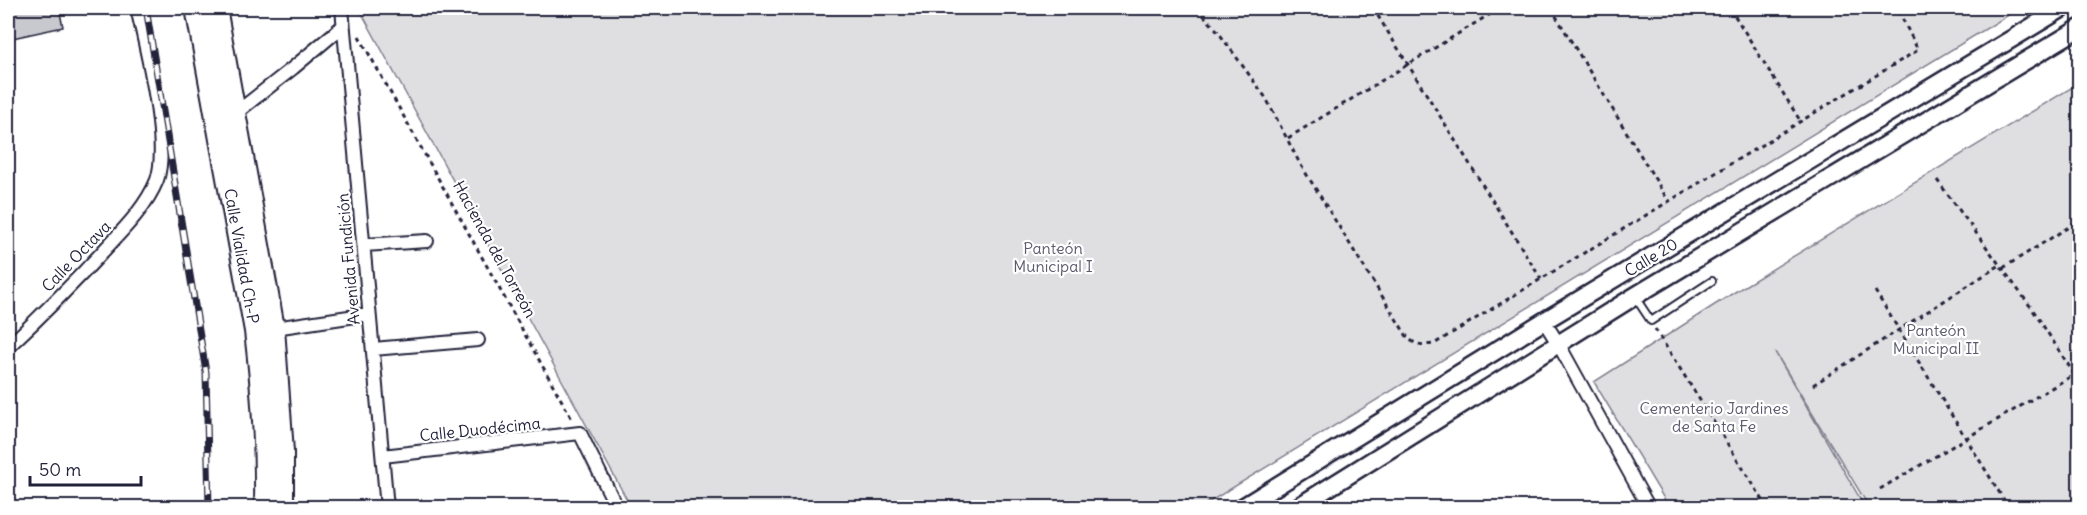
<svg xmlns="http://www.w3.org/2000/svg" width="2087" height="515" font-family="Delius,sans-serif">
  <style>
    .green { fill: #dfdfe2; stroke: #80808e; stroke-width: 1.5 }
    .building { fill: #c8c8cf; stroke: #22223b; stroke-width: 1.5 }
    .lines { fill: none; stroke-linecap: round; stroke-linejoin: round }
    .lane-casing { stroke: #22223b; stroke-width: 10 }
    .street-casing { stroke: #22223b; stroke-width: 16 }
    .secondary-casing { stroke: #22223b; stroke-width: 21 }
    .primary-casing { stroke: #22223b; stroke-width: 24 }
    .path { stroke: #22223b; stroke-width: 3; stroke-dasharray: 4.5 4.5; stroke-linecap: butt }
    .lane { stroke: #fff; stroke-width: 6 }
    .street { stroke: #fff; stroke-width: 12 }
    .secondary { stroke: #fff; stroke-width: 16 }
    .primary { stroke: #fff; stroke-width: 20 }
    .rail-casing { stroke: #22223b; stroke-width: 7 }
    .rail { stroke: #fff; stroke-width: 4.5; stroke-dasharray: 14; stroke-linecap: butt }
    .labels { text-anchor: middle; stroke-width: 4.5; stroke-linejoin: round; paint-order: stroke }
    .park-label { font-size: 16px; fill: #5b5b6d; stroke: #fff }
    .street-label { font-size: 16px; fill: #22223b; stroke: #fff }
  </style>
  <rect width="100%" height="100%" fill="#fff"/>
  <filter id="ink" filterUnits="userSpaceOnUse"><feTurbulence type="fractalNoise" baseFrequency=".0167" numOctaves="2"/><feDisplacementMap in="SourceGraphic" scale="12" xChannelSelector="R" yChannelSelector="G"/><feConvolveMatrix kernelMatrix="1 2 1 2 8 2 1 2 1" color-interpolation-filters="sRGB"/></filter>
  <g filter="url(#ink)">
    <path class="green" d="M359,8H2020L1201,507H631Z
      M2079,83V507H1869L1775,352L1865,507H1669L1594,382L1738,290Z"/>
    <path class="building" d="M8,8H59L63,27L8,39Z"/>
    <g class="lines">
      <g class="lane-casing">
        <path id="lane" d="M1635,297L1651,321L1712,281"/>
      </g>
      <g class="street-casing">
        <path id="street" d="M342,8L387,508
          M232,116L293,68L343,26
          M364,245L427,241
          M1544,321L1559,345L1649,508
          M268,329L369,314
          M8,347C42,315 76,281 108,246C126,227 147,205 157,180C170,142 146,48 137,8
          M373,349L478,340
          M383,456L580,433L617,508"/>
      </g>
      <g class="secondary-casing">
        <path id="secondary" d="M1241,508L1544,321L2063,8
          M1296,508L1635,296L2080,28"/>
      </g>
      <g class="primary-casing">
        <path id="primary" d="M196,8L255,331C262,390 266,448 265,508
          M216,8L274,328L283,452V508"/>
      </g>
      <path class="path" d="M1197,8L1216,29L1266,98L1299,162L1408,338C1417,346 1422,345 1434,344L1918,50L1897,8
        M1373,8L1541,279
        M1551,8L1669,202
        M1730,8L1801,122
        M359,36L573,421
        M1288,138L1500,8
        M1937,180L2033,310L2080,383
        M2003,268L2080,220
        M1875,291L2009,508
        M1655,329L1768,508
        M1813,385L2000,265
        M1880,489L2080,371"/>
      <use href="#lane" class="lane"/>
      <use href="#street" class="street"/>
      <use href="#secondary" class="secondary"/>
      <use href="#primary" class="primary"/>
      <g class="rail-casing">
        <path id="rail" d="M146,8L206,372L209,508"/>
      </g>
      <use href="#rail" class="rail"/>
    </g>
  </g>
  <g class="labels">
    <g class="park-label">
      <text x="1053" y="254">Panteón<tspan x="1053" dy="18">Municipal I</tspan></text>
      <text x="1936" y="336">Panteón<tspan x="1936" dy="18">Municipal II</tspan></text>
      <text x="1714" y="414">Cementerio Jardines<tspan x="1714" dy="18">de Santa Fe</tspan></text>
    </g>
    <g class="street-label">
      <text transform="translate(495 249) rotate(61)" y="6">Hacienda del Torreón</text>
      <text transform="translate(76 256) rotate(-46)" y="6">Calle Octava</text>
      <text transform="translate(242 256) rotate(80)" y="6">Calle Vialidad Ch-P</text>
      <text transform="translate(1651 257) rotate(-31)" y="6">Calle 20</text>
      <text transform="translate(348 259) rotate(-95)" y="6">Avenida Fundición</text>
      <text transform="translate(480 429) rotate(-6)" y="6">Calle Duodécima</text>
    </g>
  </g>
  <rect width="2087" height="515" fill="none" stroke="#fff" stroke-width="30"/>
  <rect x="15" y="15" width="2057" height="485" fill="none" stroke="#22223b" stroke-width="2" filter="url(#ink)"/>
  <path d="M30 476v9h111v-9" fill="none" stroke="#22223b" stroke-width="3"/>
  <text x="39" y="476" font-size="18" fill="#22223b" stroke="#ffffff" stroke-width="4.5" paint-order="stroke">50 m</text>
</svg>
